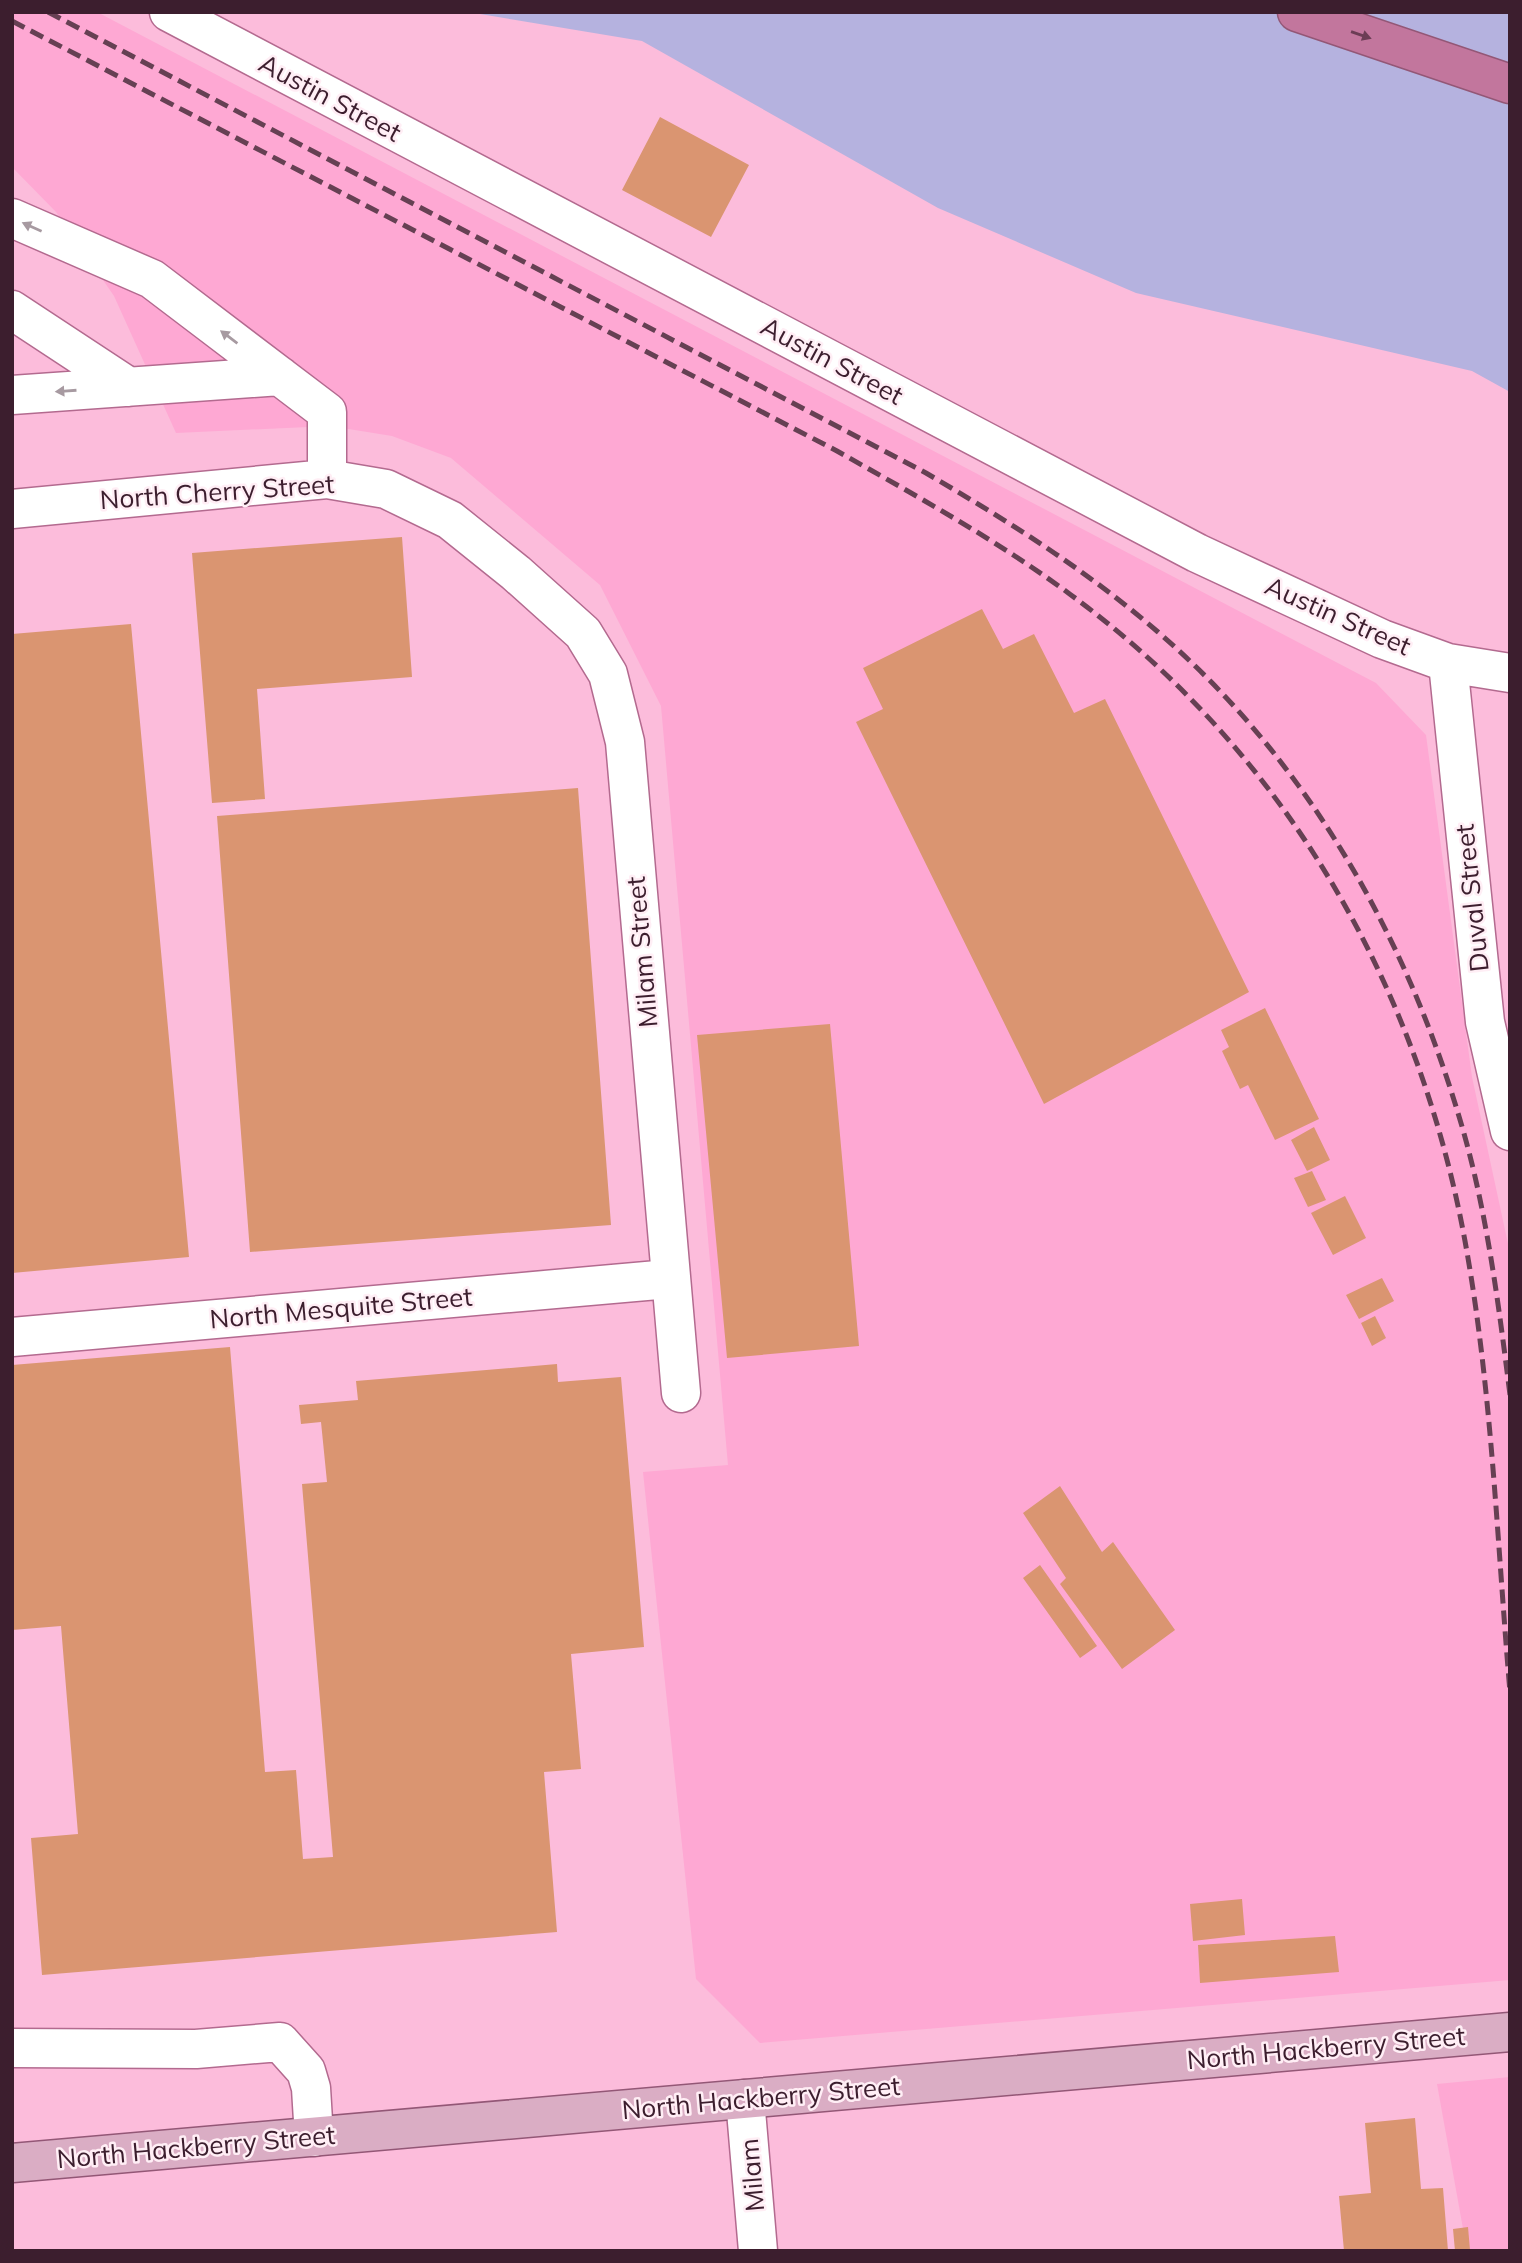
<svg xmlns="http://www.w3.org/2000/svg" width="1522" height="2263" font-family="Mulish,sans-serif">
  <style>
    .built { fill: #fea8d3 }
    .green { fill: #b5b2df }
    .building { fill: #da9571 }
    .lines { fill: none; stroke-linecap: round; stroke-linejoin: round }
    .minor-casing { stroke: #b36a8f; stroke-width: 41 }
    .major-casing { stroke: #935776; stroke-width: 41 }
    .highway-casing { stroke: #935776; stroke-width: 41 }
    .minor { stroke: #fff; stroke-width: 38 }
    .major { stroke: #daadc4; stroke-width: 38 }
    .highway { stroke: #c2769d; stroke-width: 38 }
    .rail { stroke: #664053; stroke-width: 5; stroke-dasharray: 14 7; stroke-linecap: butt }
    .oneway { fill: #6b3d55 }
    .oneway2 { fill: #a79aa1 }
    .labels { text-anchor: middle; stroke-width: 5; stroke-linejoin: round; paint-order: stroke }
    .street-label { font-size: 26px; fill: #3c1e2e; stroke: #ffeef5 }
  </style>
  <rect width="100%" height="100%" fill="#fcbcdb"/>
  <path class="built" d="M12,12H97L1376,683L1426,735L1472,1077L1510,1253V1980L760,2043L696,1979L643,1472L728,1465L661,706L600,585L451,458L392,436L330,426L176,433L114,296L56,212L12,167Z
    M1510,2077V2251H1467L1437,2084Z"/>
  <path class="green" d="M468,12H1510V392L1472,371L1136,293L938,208L642,41Z"/>
  <path class="building" d="M660,117L749,165L711,237L622,190Z
    M402,537L412,677L257,689L265,799L212,803L192,553Z
    M982,609L1003,649L1034,634L1074,713L1105,699L1249,992L1044,1104L856,722L883,709L863,668Z
    M131,624L189,1257L12,1273V634Z
    M578,788L611,1225L250,1252L217,816Z
    M1265,1008L1319,1119L1275,1140L1248,1085L1240,1089L1222,1051L1229,1047L1221,1030Z
    M830,1024L859,1346L727,1358L697,1035Z
    M1314,1127L1330,1160L1307,1171L1291,1140Z
    M1312,1171L1326,1200L1308,1207L1294,1178Z
    M1345,1196L1366,1238L1333,1255L1311,1213Z
    M1382,1278L1394,1301L1359,1319L1346,1295Z
    M1375,1316L1386,1338L1372,1346L1361,1323Z
    M230,1347L265,1772L296,1770L303,1859L333,1857L302,1484L327,1482L321,1422L301,1424L299,1405L358,1400L356,1381L557,1364L558,1382L621,1377L644,1647L571,1654L581,1769L544,1772L557,1932L42,1975L31,1838L78,1834L61,1626L12,1630V1365Z
    M1060,1486L1102,1552L1113,1542L1175,1630L1122,1669L1060,1584L1066,1578L1023,1513Z
    M1040,1565L1097,1646L1080,1658L1023,1578Z
    M1242,1899L1245,1935L1193,1941L1190,1904Z
    M1335,1936L1339,1972L1200,1983L1198,1945Z
    M1415,2118L1421,2189L1443,2188L1448,2251H1344L1339,2196L1371,2193L1365,2123Z
    M1468,2227L1470,2250L1455,2251L1453,2229Z"/>
  <g class="lines">
    <g class="minor-casing">
      <path id="minor" d="M169,12L1197,553L1382,639L1448,663L1510,673
        M12,218L152,279L327,412V479
        M12,310L129,387
        M12,395L280,376
        M12,509L327,479L386,489L450,520L516,573L583,633L608,674L625,742L681,1393
        M1448,663L1485,1022L1510,1131
        M12,1337L669,1279
        M12,2048L196,2049L280,2042L306,2071L311,2088L314,2137
        M745,2099L758,2251"/>
    </g>
    <g class="major-casing">
      <path id="major" d="M12,2163L1510,2032"/>
    </g>
    <g class="highway-casing">
      <path id="highway" d="M1297,12L1510,84"/>
    </g>
    <use href="#minor" class="minor"/>
    <use href="#major" class="major"/>
    <use href="#highway" class="highway"/>
    <path class="rail" d="M48,12L926,473C1008,521 1086,570 1158,632C1304,758 1403,930 1458,1113C1486,1204 1498,1300 1510,1395
      M12,21L837,451C922,499 1009,547 1087,607C1290,762 1419,990 1465,1241C1492,1389 1497,1542 1510,1692"/>
  </g>
  <defs><path id="oneway-solid" d="M-6-.8H1V-3.2L6.5 0L1 3.2V.8H-6Z" transform="scale(1.75)"/></defs>
  <use class="oneway" href="#oneway-solid" transform="translate(1361 35) rotate(19)"/>
  <g class="oneway2">
    <use href="#oneway-solid" transform="translate(32 227) rotate(-156)"/>
    <use href="#oneway-solid" transform="translate(229 337) rotate(-143)"/>
    <use href="#oneway-solid" transform="translate(66 391) rotate(176)"/>
  </g>
  <g class="labels">
    <g class="street-label">
      <text transform="translate(330 98) rotate(28)" y="9">Austin Street</text>
      <text transform="translate(832 361) rotate(28)" y="9">Austin Street</text>
      <text transform="translate(217 492) rotate(-4)" y="9">North Cherry Street</text>
      <text transform="translate(1338 616) rotate(24)" y="9">Austin Street</text>
      <text transform="translate(1472 898) rotate(-96)" y="9">Duval Street</text>
      <text transform="translate(642 952) rotate(-95)" y="9">Milam Street</text>
      <text transform="translate(341 1308) rotate(-5)" y="9">North Mesquite Street</text>
      <text transform="translate(1326 2048) rotate(-5)" y="9">North Hackberry Street</text>
      <text transform="translate(761 2098) rotate(-5)" y="9">North Hackberry Street</text>
      <text transform="translate(196 2147) rotate(-5)" y="9">North Hackberry Street</text>
      <text transform="translate(752 2175) rotate(-95)" y="9">Milam</text>
    </g>
  </g>
  <rect width="1522" height="2263" fill="none" stroke="#3c1e2e" stroke-width="28"/>
</svg>
